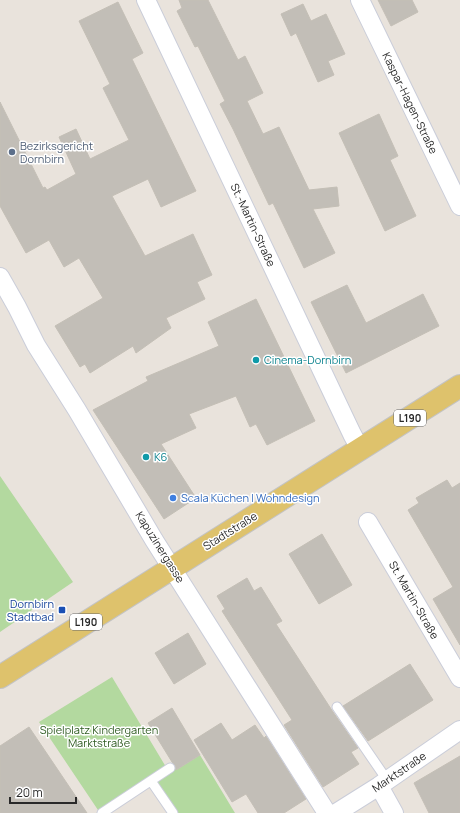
<svg xmlns="http://www.w3.org/2000/svg" width="460" height="813" font-family="Manrope,sans-serif">
  <style>
    .green { fill: #b3d99f }
    .building { fill: #c2beb7; stroke: #c4bfb6 }
    .lines { fill: none; stroke-linecap: round; stroke-linejoin: round }
    .lane-casing { stroke: #cacdd9; stroke-width: 11 }
    .street-casing { stroke: #cacdd9; stroke-width: 20 }
    .primary-casing { stroke: #c3c3c3; stroke-width: 24 }
    .lane { stroke: #fff; stroke-width: 9 }
    .street { stroke: #fff; stroke-width: 18 }
    .primary { stroke: #dec26c; stroke-width: 22 }
    .service-dot { fill: #5c6f8a; stroke: #fff; stroke-width: 1.5 }
    .culture-dot { fill: #0f9aa8; stroke: #fff; stroke-width: 1.5 }
    .shop-dot { fill: #3f7fe0; stroke: #fff; stroke-width: 1.5 }
    .transit-dot { fill: #1a4fb4; stroke: #fff; stroke-width: 1.5 }
    .labels { text-anchor: middle; stroke-width: 3; stroke-linejoin: round; paint-order: stroke }
    .shield { fill: #fff; stroke: #696969; stroke-width: 1 }
    .shield-label { font-size: 10px; font-weight: bold; fill: #292929 }
    .street-label { font-size: 11px; fill: #292929; stroke: #fff }
    .service-label { font-size: 11px; fill: #4e5e75; stroke: #fff; text-anchor: start }
    .culture-label { font-size: 11px; fill: #0d838f; stroke: #fff; text-anchor: start }
    .shop-label { font-size: 11px; fill: #366cbe; stroke: #fff; text-anchor: start }
    .transit-label { font-size: 11px; fill: #164399; stroke: #fff; text-anchor: end }
    .park-label { font-size: 11px; fill: #2f5c22; stroke: #fff }
  </style>
  <rect width="100%" height="100%" fill="#e9e3dc"/>
  <path class="green" d="M0,476L73,582L0,632Z
    M112,677L166,767L98,810L39,722Z
    M200,755L235,813H173L151,781L174,766L176,770Z"/>
  <path class="building" d="M179,0H208L238,60L245,56L263,93L247,101L263,134L279,127L309,190L337,187L339,206L313,209L335,253L304,268L273,203L269,205L233,129L220,104L225,101L198,46L195,47L177,11L182,8Z
    M378,0H412L418,12L391,26Z
    M118,2L143,53L132,59L196,191L161,207L148,179L112,196L145,256L193,234L212,275L197,282L205,299L166,318L171,328L136,353L133,346L90,373L85,364L80,367L55,326L103,298L79,258L64,267L49,240L26,253L0,206V102L43,188L45,187L47,190L76,174L59,137L76,129L90,159L129,140L103,88L110,84L79,21Z
    M303,4L311,21L326,14L345,54L328,61L334,75L318,82L296,33L291,36L281,14Z
    M379,114L398,156L390,160L416,216L385,231L339,133Z
    M347,285L366,323L423,294L439,326L346,373L311,302Z
    M256,299L315,421L267,445L256,424L250,427L236,396L189,414L196,428L161,444L196,498L164,519L93,410L148,381L146,377L219,346L208,322Z
    M447,480L452,488L460,483V645L433,599L453,587L408,510L419,503L416,498Z
    M322,534L352,585L319,604L289,554Z
    M247,578L254,591L261,587L282,621L276,624L333,712L358,748L351,752L359,764L323,787L284,725L292,720L222,611L225,609L217,596Z
    M188,633L206,664L174,684L155,653Z
    M410,664L433,700L368,741L343,706Z
    M172,708L200,755L176,770L175,765L172,762L148,723Z
    M221,723L232,740L255,725L264,738L266,736L306,799L284,813H258L246,794L232,802L194,740Z
    M29,727L87,813H0V746Z
    M460,756V813H429L414,783Z"/>
  <g class="lines">
    <g class="lane-casing">
      <path id="lane" d="M337,707L387,780
        M151,781L173,813
        M102,813L170,768"/>
    </g>
    <g class="street-casing">
      <path id="street" d="M146,0L352,434L360,449
        M360,0L460,206
        M0,277L17,307L36,345L77,410L154,540L327,813
        M368,522L460,678
        M379,786L394,813
        M336,813L379,786L460,730"/>
    </g>
    <g class="primary-casing">
      <path id="primary" d="M0,677L460,386"/>
    </g>
    <use href="#lane" class="lane"/>
    <use href="#street" class="street"/>
    <use href="#primary" class="primary"/>
  </g>
  <circle class="service-dot" cx="12" cy="152" r="4"/>
  <g class="culture-dot">
    <circle cx="256" cy="360" r="4"/>
    <circle cx="146" cy="457" r="4"/>
  </g>
  <circle class="shop-dot" cx="173" cy="498" r="4"/>
  <rect class="transit-dot" x="58" y="606" width="8" height="8" rx="2"/>
  <g class="labels">
    <g class="shield">
      <rect x="394" y="410" width="32" height="16" rx="3"/>
      <rect x="70" y="614" width="32" height="16" rx="3"/>
    </g>
    <g class="shield-label">
      <text x="410" y="422">L190</text>
      <text x="86" y="626">L190</text>
    </g>
    <g class="street-label">
      <text transform="translate(410 103) rotate(64)" y="4">Kaspar-Hagen-Straße</text>
      <text transform="translate(253 225) rotate(65)" y="4">St.-Martin-Straße</text>
      <text transform="translate(230 531) rotate(-32)" y="4">Stadtstraße</text>
      <text transform="translate(160 547) rotate(58)" y="4">Kapuzinergasse</text>
      <text transform="translate(414 600) rotate(60)" y="4">St. Martin-Straße</text>
      <text transform="translate(399 772) rotate(-34)" y="4">Marktstraße</text>
    </g>
    <g class="service-label">
      <text x="20" y="150">Bezirksgericht<tspan x="20" dy="13">Dornbirn</tspan></text>
    </g>
    <g class="culture-label">
      <text x="264" y="364">Cinema-Dornbirn</text>
      <text x="154" y="461">K6</text>
    </g>
    <g class="shop-label">
      <text x="181" y="502">Scala Küchen | Wohndesign</text>
    </g>
    <g class="transit-label">
      <text x="54" y="608">Dornbirn<tspan x="54" dy="13">Stadtbad</tspan></text>
    </g>
    <g class="park-label">
      <text x="99" y="734">Spielplatz Kindergarten<tspan x="99" dy="13">Marktstraße</tspan></text>
    </g>
  </g>
  <path d="M10 797v6h66v-6" fill="none" stroke="#292929" stroke-width="2"/>
  <text x="16" y="797" font-size="12" fill="#292929" stroke="#ffffff" stroke-width="3" paint-order="stroke">20 m</text>
</svg>
